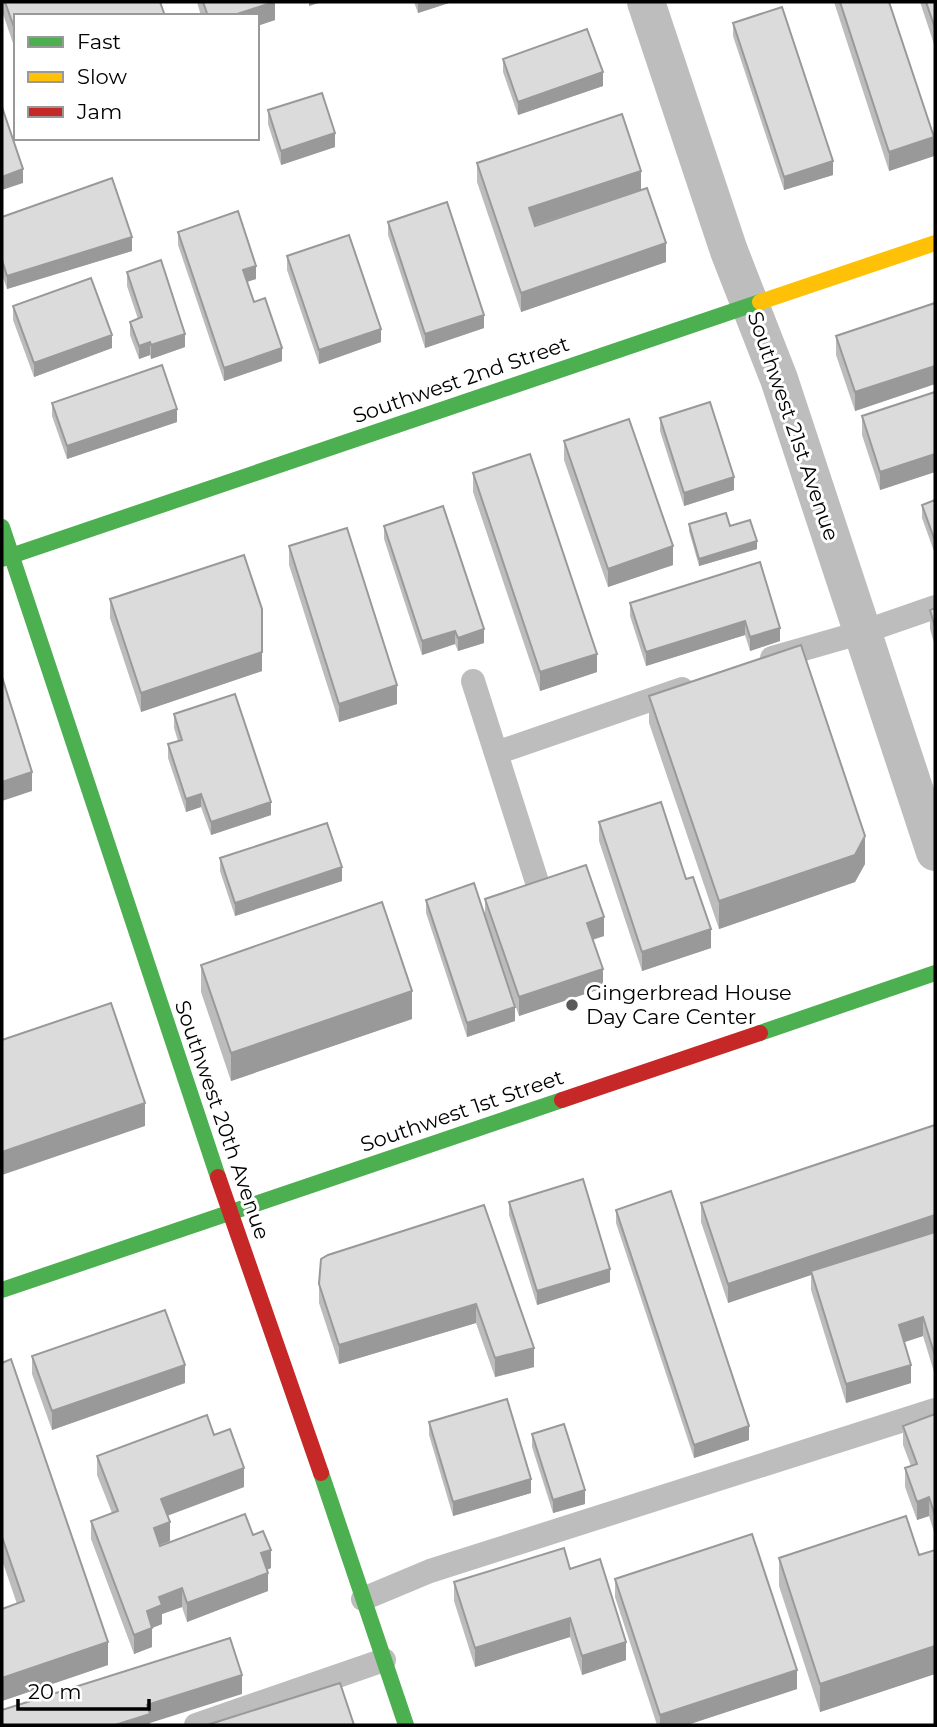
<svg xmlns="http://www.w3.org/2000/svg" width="937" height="1727" font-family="Montserrat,sans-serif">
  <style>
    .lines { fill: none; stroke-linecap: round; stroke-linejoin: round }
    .lane { stroke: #bdbdbd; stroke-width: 24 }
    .street { stroke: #bdbdbd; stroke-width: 38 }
    .fast { stroke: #4caf50; stroke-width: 16 }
    .slow { stroke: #ffc107; stroke-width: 16 }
    .jam { stroke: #c62828; stroke-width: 16 }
    .wall { fill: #bcbcbc }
    .shaded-wall { fill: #999 }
    .building { fill: #dbdbdb; stroke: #999; stroke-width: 2 }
    .poi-dot { fill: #595959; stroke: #fff; stroke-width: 2.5 }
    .labels { text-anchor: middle; stroke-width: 6; stroke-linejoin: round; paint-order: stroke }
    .street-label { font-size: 21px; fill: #000; stroke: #fff }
    .poi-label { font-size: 21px; fill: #000; stroke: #fff; text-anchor: start }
  </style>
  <rect width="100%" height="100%" fill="#fff"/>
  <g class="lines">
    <path class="lane" d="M772,658L863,632L935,607
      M473,681L537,882
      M496,753L682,689
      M363,1599L430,1571L935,1410
      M196,1725L384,1660"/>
    <path class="street" d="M646,2L729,251L779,379L935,852"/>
    <path class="fast" d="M2,527L218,1177
      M2,559L760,302
      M760,1033L935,973
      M2,1290L562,1100
      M321,1473L406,1725"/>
    <path class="slow" d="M760,302L935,243"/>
    <path class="jam" d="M562,1100L760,1033
      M218,1177L321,1473"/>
  </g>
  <path class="wall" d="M2,2H160L16,16V52L2,11Z
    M197,2H275V20L257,26V16H201Z
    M414,2H452L418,13Z
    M834,2H889L934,156L889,171Z
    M920,2H935V47Z
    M733,23L833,175L784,190L733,36Z
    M503,59L603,86L518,115L503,72Z
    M268,110L335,147L281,165L268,124Z
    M477,163L641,190L534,225L535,226L666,262L521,312L477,182Z
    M2,217L132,251L7,289L2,274Z
    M388,222L484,328L425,348L388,235Z
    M178,232L256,279L247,282L254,302L282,361L224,381L178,245Z
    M287,256L381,342L319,364L287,270Z
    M127,272L185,347L151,359L150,355L139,359L130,335V322L138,319L127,286Z
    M935,303V384L855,411L836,355V336Z
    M13,306L112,348L34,377L13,320Z
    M935,392V472L880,490L862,435V416Z
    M52,403L177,422L67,459L52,416Z
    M660,418L734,490L684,506L660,431Z
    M564,441L673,565L608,587L564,460Z
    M473,473L597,672L540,691L473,492Z
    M935,500V554L922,518V505Z
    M689,524L757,549L699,566L689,531Z
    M384,526L484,643L458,651L455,644L422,655L384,539Z
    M289,546L397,704L339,722L289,565Z
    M760,562L780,641L750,651L745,635L646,666L630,616V603Z
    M110,599L262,671L141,712L110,618Z
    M935,608V646L930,629V610Z
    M649,696L865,864L855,882L719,929L649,723Z
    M174,714L271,815L211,835L201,807L186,812L168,758V744L178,741L174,728Z
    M599,822L711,948L642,971L599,841Z
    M220,858L342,881L235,916L220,871Z
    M485,899L604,936L593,940L603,988L519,1016L485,918Z
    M426,900L515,1021L467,1037L426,913Z
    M201,965L412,1019L231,1081L201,992Z
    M935,1125V1375L923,1336L904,1342L911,1383L846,1403L811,1290V1275L728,1303L701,1222V1203Z
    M509,1202L610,1282L537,1305L509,1215Z
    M484,1205L534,1367L495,1377L476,1323L339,1364L319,1303V1284Z
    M616,1210L749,1440L694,1458L616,1223Z
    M32,1356L185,1383L52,1430L32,1374Z
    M2,1363L108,1665L2,1701V1609L17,1604L2,1560Z
    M935,1414V1535L929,1516L917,1520L905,1487V1468L911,1466L903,1445V1426Z
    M429,1422L531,1493L453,1516L429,1435Z
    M532,1434L585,1504L553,1513L532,1447Z
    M214,1435L244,1487L167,1516L170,1541L160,1545V1546L253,1535L271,1568L267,1570L268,1591L187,1622L182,1607L162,1614V1624L152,1628V1647L134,1654L91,1539V1521L112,1513L97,1475V1456Z
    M935,1550V1674L820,1712L779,1586V1558L919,1555Z
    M570,1569L626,1660L582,1675L570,1637L475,1667L454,1601V1582Z
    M615,1579L797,1689L687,1725H657L615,1597Z"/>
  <path class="shaded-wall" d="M275,2V20L257,26V16H231Z
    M309,2H322L309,6Z
    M418,2H452L418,13Z
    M603,72V86L518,115V102Z
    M335,133V147L281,165V151Z
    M934,137V156L889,171V152Z
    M833,161V175L784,190V177Z
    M23,169V183L2,190V177Z
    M641,171V190L529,227V208Z
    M132,237V251L7,289V276Z
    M666,243V262L521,312V293Z
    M256,266V279L243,283V270Z
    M484,315V328L425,348V334Z
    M381,329V342L319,364V350Z
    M185,334V347L151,359V345Z
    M112,335V348L34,377V363Z
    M150,342V355L139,359V346Z
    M282,348V361L224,381V368Z
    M935,366V384L855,411V392Z
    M177,409V422L67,459V446Z
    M935,454V472L880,490V472Z
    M734,477V490L684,506V493Z
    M757,541V549L699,566V559Z
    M673,546V565L608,587V569Z
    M745,621V635L646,666V652Z
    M780,628V641L750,651V637Z
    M484,629V643L458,651V638Z
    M455,631V644L422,655V641Z
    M262,652V671L141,712V693Z
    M597,654V672L540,691V672Z
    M397,685V704L339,722V704Z
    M32,772V791L2,801V782Z
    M201,794V807L186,812V799Z
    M271,802V815L211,835V822Z
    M865,836V864L855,882L719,929V901Z
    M342,867V881L235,916V903Z
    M604,917V936L587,941V923Z
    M711,929V948L642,971V952Z
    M603,969V988L519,1016V997Z
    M412,991V1019L231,1081V1053Z
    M515,1007V1021L467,1037V1023Z
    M145,1103V1126L2,1175V1152Z
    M935,1215V1234L811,1271V1275L728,1303V1284Z
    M610,1269V1282L537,1305V1291Z
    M476,1304V1323L339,1364V1345Z
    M923,1317V1336L899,1344V1325Z
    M534,1348V1367L495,1377V1358Z
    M185,1365V1383L52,1430V1411Z
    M911,1365V1383L846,1403V1384Z
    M749,1426V1440L694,1458V1445Z
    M244,1468V1487L161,1518V1499Z
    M531,1479V1493L453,1516V1502Z
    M585,1490V1504L553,1513V1500Z
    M929,1497V1516L917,1520V1502Z
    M170,1522V1541L154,1547V1528Z
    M271,1550V1568L261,1572V1553Z
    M268,1573V1591L187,1622V1603Z
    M182,1588V1607L162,1614V1624L147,1630L152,1628V1647L134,1654V1635L147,1611L159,1597Z
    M570,1618V1637L475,1667V1648Z
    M108,1642V1665L2,1701V1678Z
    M626,1642V1660L582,1675V1656Z
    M935,1646V1674L820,1712V1684Z
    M797,1670V1689L687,1725H660V1715Z
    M242,1675V1694L150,1723V1725H115L147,1705Z"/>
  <path class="building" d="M5,2H160L165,16H16V33Z
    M203,2H274L231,16H208Z
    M840,2H889L934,137L889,152Z
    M926,2H935V28Z
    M782,7L833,161L784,177L733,23Z
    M587,29L603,72L518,102L503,59Z
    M322,93L335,133L281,151L268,110Z
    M2,107L23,169L2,177Z
    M622,114L641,171L529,208L535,226L647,188L666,243L521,293L477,163Z
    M112,178L132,237L7,276L2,260V217Z
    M447,202L484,315L425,334L388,222Z
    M238,211L256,266L243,270L254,302L265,298L282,348L224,368L178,232Z
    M349,235L381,329L319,350L287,256Z
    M161,260L185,334L151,345L150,342L139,346L130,322L142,317L127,272Z
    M91,278L112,335L34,363L13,306Z
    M935,303V366L855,392L836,336Z
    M162,365L177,409L67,446L52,403Z
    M935,392V454L880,472L862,416Z
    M710,402L734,477L684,493L660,418Z
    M629,419L673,546L608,569L564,441Z
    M530,454L597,654L540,672L473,473Z
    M935,500V541L922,505Z
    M443,506L484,629L458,638L455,631L422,641L384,526Z
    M726,513L730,526L750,520L757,541L699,559L689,524Z
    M347,528L397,685L339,704L289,546Z
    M244,555L262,609V652L141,693L110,599Z
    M760,562L780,628L750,637L745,621L646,652L630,603Z
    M935,608V627L930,610Z
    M801,645L865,836L855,855L719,901L649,696Z
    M2,677L32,772L2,782Z
    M235,694L271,802L211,822L201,794L186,799L168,744L182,740L174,714Z
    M661,802L686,879L693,877L711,929L642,952L599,822Z
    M327,823L342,867L235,903L220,858Z
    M586,865L604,917L587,923L603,969L519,997L485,899Z
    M474,883L515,1007L467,1023L426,900Z
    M382,902L412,991L231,1053L201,965Z
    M111,1003L145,1103L2,1152V1040Z
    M935,1125V1215L728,1284L701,1203Z
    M583,1179L610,1269L537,1291L509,1202Z
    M671,1191L749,1426L694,1445L616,1210Z
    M484,1205L534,1348L495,1358L476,1304L339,1345L319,1284L321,1259L328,1255Z
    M935,1232V1356L923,1317L899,1325L911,1365L846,1384L811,1271Z
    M165,1310L185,1365L52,1411L32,1356Z
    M11,1359L108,1642L2,1678V1609L24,1601L2,1537V1363Z
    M507,1399L531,1479L453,1502L429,1422Z
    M935,1414V1516L929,1497L917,1502L905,1468L917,1464L903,1426Z
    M207,1415L214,1435L230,1429L244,1468L161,1499L170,1522L154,1528L160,1546L245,1514L253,1535L263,1531L271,1550L261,1553L268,1573L187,1603L182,1588L159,1597L162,1605L147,1611L152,1628L134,1635L91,1521L118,1511L97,1456Z
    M564,1424L585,1490L553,1500L532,1434Z
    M906,1516L919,1555L935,1550V1646L820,1684L779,1558Z
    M752,1534L797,1670L660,1715L615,1579Z
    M564,1548L570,1569L600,1559L626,1642L582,1656L570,1618L475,1648L454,1582Z
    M230,1638L242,1675L147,1705L150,1714L115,1725H2V1710Z
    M340,1683L354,1725H207Z"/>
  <circle class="poi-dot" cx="572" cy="1005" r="7"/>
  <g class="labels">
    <g class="street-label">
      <text transform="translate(461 380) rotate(-19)" y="7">Southwest 2nd Street</text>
      <text transform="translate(793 426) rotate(71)" y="7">Southwest 21st Avenue</text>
      <text transform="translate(462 1111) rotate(-19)" y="7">Southwest 1st Street</text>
      <text transform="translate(222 1120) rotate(71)" y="7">Southwest 20th Avenue</text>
    </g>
    <g class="poi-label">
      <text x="586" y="1000">Gingerbread House<tspan x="586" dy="24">Day Care Center</tspan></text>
    </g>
  </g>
  <rect width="937" height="1727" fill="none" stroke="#000000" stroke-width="7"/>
  <rect x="14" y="14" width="245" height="126" fill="#ffffff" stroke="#999999" stroke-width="2"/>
  <rect x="28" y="37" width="35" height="10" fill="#4caf50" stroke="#999999" stroke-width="2"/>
  <text x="77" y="49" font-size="21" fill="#000000">Fast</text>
  <rect x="28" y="72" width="35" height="10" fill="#ffc107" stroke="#999999" stroke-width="2"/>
  <text x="77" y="84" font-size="21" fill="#000000">Slow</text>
  <rect x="28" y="107" width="35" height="10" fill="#c62828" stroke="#999999" stroke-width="2"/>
  <text x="77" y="119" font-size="21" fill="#000000">Jam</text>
  <path d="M18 1699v10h131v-10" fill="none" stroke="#000000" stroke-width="3.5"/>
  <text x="28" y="1699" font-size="21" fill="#000000" stroke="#ffffff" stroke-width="5" paint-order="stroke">20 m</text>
</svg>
